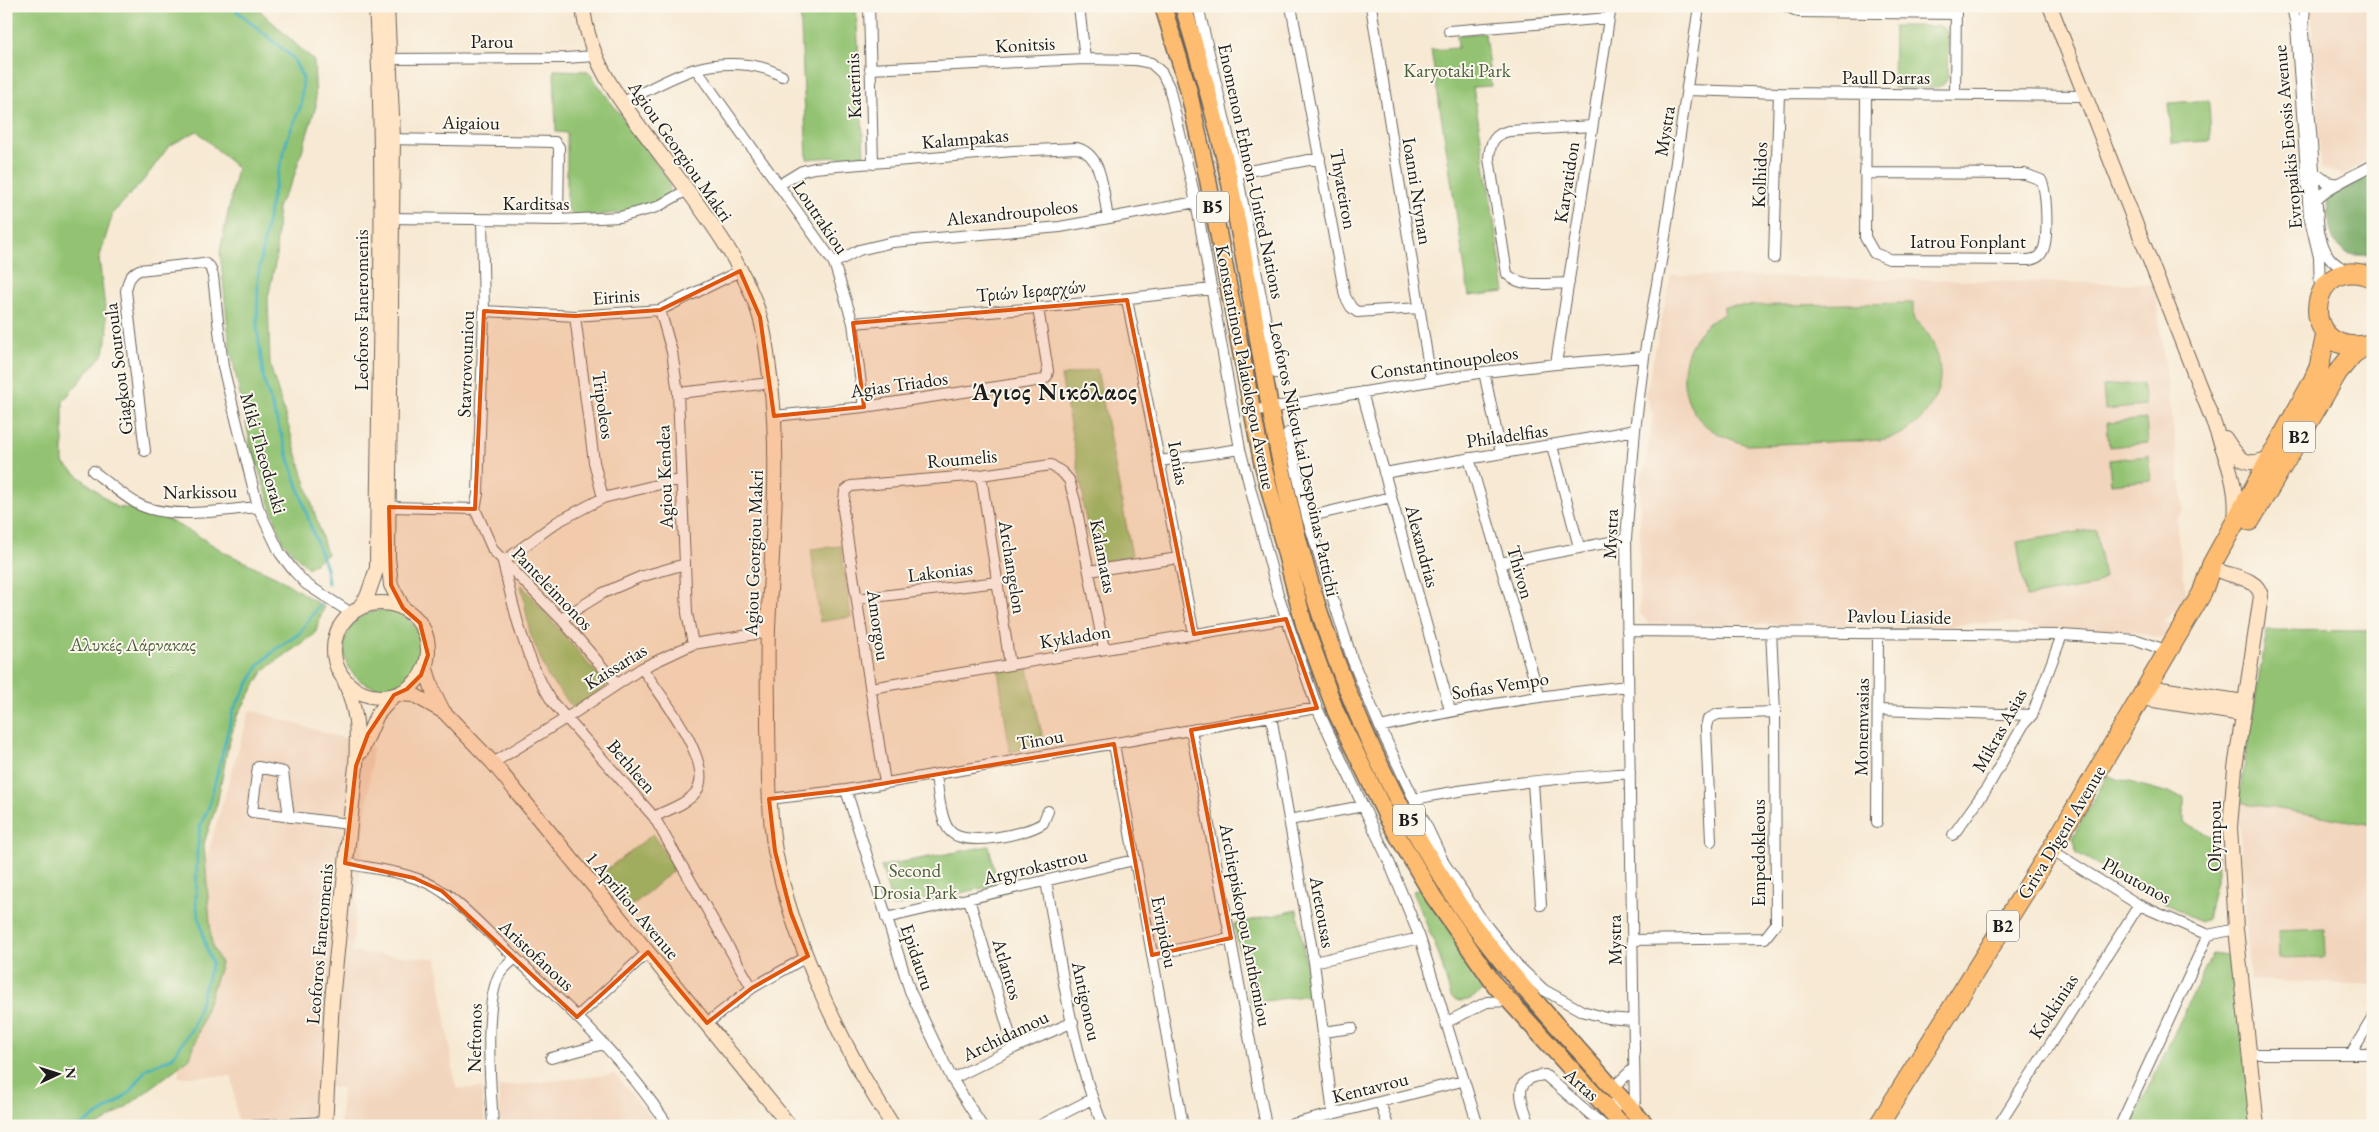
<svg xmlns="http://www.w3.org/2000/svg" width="2379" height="1132" font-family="'EB Garamond',serif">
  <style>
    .built { fill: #f2d5bd }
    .green { fill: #93c372; stroke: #587047 }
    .forest { fill: #76a964; stroke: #496240 }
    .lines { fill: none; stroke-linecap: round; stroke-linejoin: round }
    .stream { stroke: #3fb0b9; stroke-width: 3 }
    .street-casing { stroke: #69645c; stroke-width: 12 }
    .secondary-casing { stroke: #69645c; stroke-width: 16 }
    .primary-casing { stroke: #69645c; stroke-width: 19 }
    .highway-casing { stroke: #69645c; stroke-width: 21 }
    .street { stroke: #fff; stroke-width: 10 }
    .secondary { stroke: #ffe4c6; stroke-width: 14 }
    .primary { stroke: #febc70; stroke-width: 16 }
    .highway { stroke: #febc70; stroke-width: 19 }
    .marked { fill: #de560d; fill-opacity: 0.2; stroke: #de560d; stroke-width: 4; stroke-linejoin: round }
    .labels { text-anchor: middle; stroke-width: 4; stroke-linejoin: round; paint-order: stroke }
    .shield { fill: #fbf7ec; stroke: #5f5e5a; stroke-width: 1 }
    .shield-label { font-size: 18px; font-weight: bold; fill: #1c1c1c }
    .street-label { font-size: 19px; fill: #1c1c1c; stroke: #fbf7ec }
    .park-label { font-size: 19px; fill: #4c5f3e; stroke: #fbf7ec }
    .district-label { font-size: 24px; font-weight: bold; letter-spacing: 1px; fill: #1c1c1c; stroke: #fbf7ec }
  </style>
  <rect width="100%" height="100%" fill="#fbf7ec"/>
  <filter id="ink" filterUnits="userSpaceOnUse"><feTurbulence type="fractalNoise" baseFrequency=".02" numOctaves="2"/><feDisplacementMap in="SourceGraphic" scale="10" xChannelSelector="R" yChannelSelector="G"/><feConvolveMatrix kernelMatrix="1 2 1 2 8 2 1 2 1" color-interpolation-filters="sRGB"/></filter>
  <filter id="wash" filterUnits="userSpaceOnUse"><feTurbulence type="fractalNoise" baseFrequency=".0096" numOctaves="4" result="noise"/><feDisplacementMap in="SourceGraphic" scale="20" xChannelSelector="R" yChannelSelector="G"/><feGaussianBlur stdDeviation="1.12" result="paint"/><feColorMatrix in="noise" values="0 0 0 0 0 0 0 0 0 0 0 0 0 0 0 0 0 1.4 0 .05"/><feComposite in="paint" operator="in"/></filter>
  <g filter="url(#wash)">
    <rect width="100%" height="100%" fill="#f7e9d3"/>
    <path class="built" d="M2311,6H2373V156L2343,175L2321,169Z
      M1671,275L2154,284L2184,510L2176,520L2187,606L2178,613L2173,611L2166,622L2174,629L2169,640L2134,632L2040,628L2014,623H1975L1951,626L1648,623L1639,612L1640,482L1646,464L1653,415L1646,393Z
      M250,710L373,747L352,953L437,958L456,1088H482L485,1126H340L342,1088H322L320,1126H238L232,1076L178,1077L207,856Z
      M2238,802L2373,825V985L2250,980Z
      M615,1074L649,1115L656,1126H501L498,1087Z"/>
    <path class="green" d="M6,6H255L314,61L316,106L293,180L278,205L276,259L268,298L270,365L327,554L308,568L283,542L251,447L230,347L220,252L237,168L197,131L169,146L143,181L113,213L99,259L108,332L104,353L63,401V463L116,507L151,511L195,534L226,553L277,577L324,607L315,634L264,670L237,716L228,746L217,804L204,843L211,937L213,948L221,963L190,1058L121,1111L98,1126H6Z
      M800,6H856L864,155L807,159Z
      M1894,26H1939L1945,29L1949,37L1948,78L1944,84L1936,88H1893Z
      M1485,33L1491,86L1473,87L1505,292L1469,296L1431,50L1458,48L1457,35Z
      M554,70L588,71L669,181L670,195C641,213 609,214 576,217L567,208V133L556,132Z
      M2209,100L2211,141L2172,143L2169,103Z
      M1913,303V318C1931,332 1939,352 1940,374C1941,399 1919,428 1896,436C1880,442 1860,441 1843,441C1811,443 1779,444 1747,445C1730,439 1713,434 1700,420C1670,386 1684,331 1724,314V306Z
      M1097,369L1132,556L1095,563L1082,501L1084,500L1061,376Z
      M2142,383L2145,406L2105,410L2103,386Z
      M2146,419L2148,443L2109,447L2107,423Z
      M2148,456L2151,480L2111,484L2109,460Z
      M2096,529L2104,578L2094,586L2026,597L2017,542Z
      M841,546L851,617L820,622L811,549Z
      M521,584L607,686L573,708L548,677L530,633Z
      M344 649a39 39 0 1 1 78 0a39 39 0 1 1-78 0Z
      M2267,630L2373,631V825L2238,802Z
      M1028,668L1044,744L1010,752L998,670Z
      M2107,776L2184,797V823L2216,839L2218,872L2207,919L2200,922L2077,853L2072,838Z
      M653,834L676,868L627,910L598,876Z
      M989,846L998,885L893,907L881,866Z
      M1425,886L1487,986C1478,996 1463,1007 1451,997L1439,955L1413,891Z
      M1297,910L1311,995L1250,1003L1234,924Z
      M2324,929L2325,957L2279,958L2278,931Z
      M2212,954L2235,957L2251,1126H2130Z"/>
    <path class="forest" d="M2373,172V254C2330,262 2329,231 2327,199Z"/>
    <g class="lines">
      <path class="stream" d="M231,6L293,58L303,78L301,105L287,140L271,201L258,276L257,327L264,381L310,524L326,568L328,583
        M80,1126L115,1104L132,1090L146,1069L172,1058L193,1027L212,963L206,947L196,904L197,853L200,827L209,806L233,711L259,665L276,649L300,633L320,604"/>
    </g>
  </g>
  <g filter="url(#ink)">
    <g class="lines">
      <g class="street-casing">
        <path id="street" d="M869,6L873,164
          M1079,6L1085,59
          M1198,6L1237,173L1276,373
          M1291,6L1345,296L1351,307L1357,312L1419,308
          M1371,6L1431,380
          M1786,6L1799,12L1955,14
          M2292,6L2296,26L2309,215L2319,257L2320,291
          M2305,6L2303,32L2319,232C2324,253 2330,264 2351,272
          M1449,31L1609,18
          M388,59L566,58L595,56
          M696,69L834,263L853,323L864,407
          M870,69L1085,59L1136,60L1151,63L1162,73L1169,87L1196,202L1240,449L1278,594L1317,708L1387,857L1420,938L1478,1126
          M1688,90L1779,93L2085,96
          M1955,95L1956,6
          M621,103C645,92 670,77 695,69C722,61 759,62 782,76
          M386,139L555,142L559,147L558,220
          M2314,172L2327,182L2338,184
          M1237,173L1320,158
          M1865,173L2025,174L2041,180C2047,191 2049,242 2042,252C2039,258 2034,259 2029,260L1889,259L1874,253L1865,237L1866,94
          M779,185L802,171L814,168L1013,151L1077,148C1104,155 1103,195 1108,218
          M2316,200C2324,188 2358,174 2373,165
          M386,218L558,220L620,217L657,207L687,190
          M1774,258L1779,93
          M834,263L859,250L893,242L1060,227L1196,202
          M1569,283C1549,283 1522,289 1507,274L1489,158C1490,143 1494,134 1509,131L1592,126
          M1127,300L1194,634
          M660,310L672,352L678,393L687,613L693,644
          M484,311L575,316L660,310L740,271
          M575,316L594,462L603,498
          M853,323L1038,308L1212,289
          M1556,364L1611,6
          M1484,372L1501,453
          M1362,392L1450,710
          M678,393L771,383
          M1251,411L1484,372L1556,364L1644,357
          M774,416L864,407L1043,380L1047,376L1048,371L1038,308
          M1288,433L1307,517L1352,659L1380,727L1444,863L1482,920L1519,967L1544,990L1582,1011L1607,1018L1633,1020
          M1552,446L1579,547
          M145,451L126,291C128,280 130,275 139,270L204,263L210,267L213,276L223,367L258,507L280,553L293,570L306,584L351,613
          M1469,458L1539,695
          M1160,461L1240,449
          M93,471C107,482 121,494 136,503C167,521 224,510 258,507
          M1384,473C1468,458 1552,446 1635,430
          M981,475L1010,665
          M681,479L603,498L557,522L503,562C514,611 525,660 553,703L654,817L752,988
          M389,507L475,509
          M475,509L478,494L484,311L482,220
          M475,509L493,550L561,619L617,684
          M1307,517L1391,497
          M1500,563L1626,539
          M1089,571L1179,558
          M857,599L998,582
          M561,619L603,593L640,577L685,564
          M1627,631L2062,635L2137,640L2168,651
          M642,668C658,692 717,764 696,792C687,804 667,810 654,817
          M871,688L1286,619
          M1879,710L2032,715
          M1271,716L1314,962L1333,1114
          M1380,727C1463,707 1543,695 1628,686
          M1191,730L1266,1126
          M1114,744L1183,1126
          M493,763L568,717L642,668L693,644L768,632
          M936,775C938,789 940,821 950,831C965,848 1027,834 1043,823L1048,811
          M1533,782L1541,905
          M885,783L843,510L845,491L851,486L981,475L1051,465L1063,473L1069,480L1075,501L1104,649
          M846,790L910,991L952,1079L982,1126
          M769,799L846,790L1317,708
          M1415,799C1486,784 1558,779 1630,773
          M289,817L283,772L258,767L252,812L349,824
          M1289,820L1363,806
          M1877,822L1878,633
          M1953,835L1987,788L2024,724L2032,715L2062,635
          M1711,841L1706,727L1708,719L1718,714L1775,712
          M2051,850L2139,905L2208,935
          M345,863C377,870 416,872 443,892C466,908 486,931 507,950C565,1004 625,1059 668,1126
          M1046,881C1061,963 1071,1049 1103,1126
          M969,899L1014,1048
          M886,918L1134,860
          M1632,940L1765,938L1776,924L1775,712L1771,631
          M1152,955L1231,938
          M1314,962L1420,938
          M577,1017L648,952
          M1447,1022L1487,1002L1508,1001
          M707,1023L752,988L808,956
          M1323,1032L1352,1028
          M2352,1052L2373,1017
          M2250,1054H2373
          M551,1058L604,1044
          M952,1079L1014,1048L1073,1022
          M1380,1102L1388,1126
          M1635,1113L1626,539L1635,430L1644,357L1663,250L1699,6
          M1614,1117L1617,1084L1633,1069
          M250,1126L325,1122
          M493,1126C491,1087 483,1008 499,975C503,968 510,963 515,958
          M1039,1126L1092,1099
          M1285,1126L1462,1081
          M1530,1126C1523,1103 1508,1078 1545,1075L1604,1126
          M1998,1126L2139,905
          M2120,1126L2208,935L2236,929"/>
      </g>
      <g class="secondary-casing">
        <path id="secondary" d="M387,6L393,138L388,557L391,585L403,608
          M583,6C587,57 619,100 649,139C687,191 742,255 760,317C766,336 767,356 770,376C781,460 772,544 768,628C767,660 768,693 768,725C769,767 768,809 775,851C793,943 842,1047 893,1126
          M2050,6L2213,421C2224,453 2239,485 2235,519
          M2225,438C2238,459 2248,471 2273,455
          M2222,572C2236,577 2258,579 2261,596L2235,768L2230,827L2236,929L2257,1126
          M334 650a47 47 0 1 1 94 0a47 47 0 1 1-94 0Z
          M358,609L367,597L377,568C378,382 387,193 376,6
          M425,666L433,691L442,709
          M2148,687L2244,702
          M398,694L414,695L444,712L493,763L790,1126
          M2141,698L2242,714
          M361,752L377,715L394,695
          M325,1126L332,1000L356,766C358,729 358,712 343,677"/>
      </g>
      <g class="primary-casing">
        <path id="primary" d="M1163,6L1188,88L1208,180L1262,461L1304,624L1336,712L1389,821L1433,896L1495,985L1623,1126
          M1183,6C1200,62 1216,117 1228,174C1254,298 1268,424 1300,546C1334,673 1386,794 1458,903C1493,955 1535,1001 1576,1047C1600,1073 1622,1101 1647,1126"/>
      </g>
      <g class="highway-casing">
        <path id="highway" d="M2365,345C2293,355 2309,249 2373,278
          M2250,521L2338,372L2353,354L2373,341
          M1878,1126L2051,850L2202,593L2212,564L2312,383L2319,367L2326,334"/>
      </g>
      <use href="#street" class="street"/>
      <use href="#secondary" class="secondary"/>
      <use href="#primary" class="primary"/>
      <use href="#highway" class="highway"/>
    </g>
  </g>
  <path class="marked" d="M740,271L760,317L774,416L864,407L853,323L1127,300L1194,634L1286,619L1317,708L1191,730L1231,938L1152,955L1114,744L846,790L769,799L775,851L791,913L808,956L752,988L707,1023L648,952L577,1017L442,891L414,878L345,863L356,766L368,734L394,695L407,689L421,675L428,655L420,623L403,608L391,585L389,507L475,509L484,311L575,316L660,310Z"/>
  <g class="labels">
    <g class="shield">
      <rect x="1197" y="191.5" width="32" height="31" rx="4"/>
      <rect x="2283" y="421.5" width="32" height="31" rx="4"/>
      <rect x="1393" y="804.5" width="32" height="31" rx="4"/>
      <rect x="1987" y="910.5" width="32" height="31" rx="4"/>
    </g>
    <g class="shield-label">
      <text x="1213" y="213">B5</text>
      <text x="2299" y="443">B2</text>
      <text x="1409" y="826">B5</text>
      <text x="2003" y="932">B2</text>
    </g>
    <g class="street-label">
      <text x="492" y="48">Parou</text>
      <text transform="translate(1025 44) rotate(-3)" y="7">Konitsis</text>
      <text x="1886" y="84">Paull Darras</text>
      <text transform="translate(853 86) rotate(-92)" y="7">Katerinis</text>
      <text transform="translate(471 122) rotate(1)" y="7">Aigaiou</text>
      <text transform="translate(1664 131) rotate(-81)" y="7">Mystra</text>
      <text transform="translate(2287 137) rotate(-95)" y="7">Evropaikis Enosis Avenue</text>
      <text transform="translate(965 138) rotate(-5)" y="7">Kalampakas</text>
      <text transform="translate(681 151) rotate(55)" y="7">Agiou Georgiou Makri</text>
      <text transform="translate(1252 171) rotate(78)" y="7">Enomenon Ethnon-United Nations</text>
      <text transform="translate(1759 175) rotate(-88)" y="7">Kolhidos</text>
      <text transform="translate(1566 182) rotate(-81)" y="7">Karyatidon</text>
      <text transform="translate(1344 189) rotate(80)" y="7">Thyateiron</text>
      <text transform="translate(1418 191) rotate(81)" y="7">Ioanni Ntynan</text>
      <text x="536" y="210">Karditsas</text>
      <text transform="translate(1012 212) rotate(-6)" y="7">Alexandroupoleos</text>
      <text transform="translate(821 217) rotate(56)" y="7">Loutrakiou</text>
      <text x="1968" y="248">Iatrou Fonplant</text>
      <text transform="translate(1031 290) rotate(-5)" y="7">Τριών Ιεραρχών</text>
      <text transform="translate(616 296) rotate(-4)" y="7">Eirinis</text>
      <text transform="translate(361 310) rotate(-90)" y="7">Leoforos Faneromenis</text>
      <text transform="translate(1444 362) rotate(-8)" y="7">Constantinoupoleos</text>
      <text transform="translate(465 364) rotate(-88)" y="7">Stavrovouniou</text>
      <text transform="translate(1246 367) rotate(79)" y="7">Konstantinou Palaiologou Avenue</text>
      <text transform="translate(118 369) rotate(-97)" y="7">Giagkou Souroula</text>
      <text transform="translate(899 384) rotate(-8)" y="7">Agias Triados</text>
      <text transform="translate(604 405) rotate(82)" y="7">Tripoleos</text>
      <text transform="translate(1507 435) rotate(-8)" y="7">Philadelfias</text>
      <text transform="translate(264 453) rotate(74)" y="7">Miki Theodoraki</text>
      <text transform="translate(962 458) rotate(-5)" y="7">Roumelis</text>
      <text transform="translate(1305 459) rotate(78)" y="7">Leoforos Nikou kai Despoinas Pattichi</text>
      <text transform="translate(1179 463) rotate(79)" y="7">Ionias</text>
      <text transform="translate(664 477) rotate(-92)" y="7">Agiou Kendea</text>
      <text transform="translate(200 491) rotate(-1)" y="7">Narkissou</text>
      <text transform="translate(1610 534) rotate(-88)" y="7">Mystra</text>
      <text transform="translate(1423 546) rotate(75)" y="7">Alexandrias</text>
      <text transform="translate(753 553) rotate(-88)" y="7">Agiou Georgiou Makri</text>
      <text transform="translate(1104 556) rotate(79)" y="7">Kalamatas</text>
      <text transform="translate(1013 567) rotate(81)" y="7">Archangelon</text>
      <text transform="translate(940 571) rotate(-7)" y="7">Lakonias</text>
      <text transform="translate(1521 572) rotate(74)" y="7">Thivon</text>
      <text transform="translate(553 588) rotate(46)" y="7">Panteleimonos</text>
      <text transform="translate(1899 616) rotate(1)" y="7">Pavlou Liaside</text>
      <text transform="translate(879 625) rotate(82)" y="7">Amorgou</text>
      <text transform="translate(1075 636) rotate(-9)" y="7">Kykladon</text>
      <text transform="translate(615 666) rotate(-32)" y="7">Kaissarias</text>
      <text transform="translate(1500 685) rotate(-9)" y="7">Sofias Vempo</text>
      <text transform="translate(1861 727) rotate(-89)" y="7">Monemvasias</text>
      <text transform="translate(1999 730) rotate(-61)" y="7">Mikras Asias</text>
      <text transform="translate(1040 739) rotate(-10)" y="7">Tinou</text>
      <text transform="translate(632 766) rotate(49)" y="7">Bethleen</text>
      <text transform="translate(2061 832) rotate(-59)" y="7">Griva Digeni Avenue</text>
      <text transform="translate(2214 836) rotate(-90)" y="7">Olympou</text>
      <text transform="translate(1758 853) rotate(-90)" y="7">Empedokleous</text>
      <text transform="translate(1035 866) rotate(-13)" y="7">Argyrokastrou</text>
      <text transform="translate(2137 880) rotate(29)" y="7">Ploutonos</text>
      <text transform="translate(633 905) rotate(50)" y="7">1 Apriliou Avenue</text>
      <text transform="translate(1323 912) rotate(80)" y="7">Aretousas</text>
      <text transform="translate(1246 925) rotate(79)" y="7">Archiepiskopou Anthemiou</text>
      <text transform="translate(1165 932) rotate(79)" y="7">Evripidou</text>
      <text transform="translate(1614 940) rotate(-91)" y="7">Mystra</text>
      <text transform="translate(319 944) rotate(-85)" y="7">Leoforos Faneromenis</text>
      <text transform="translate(537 955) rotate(43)" y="7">Aristofanous</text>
      <text transform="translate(918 957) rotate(71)" y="7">Epidauru</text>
      <text transform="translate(1008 969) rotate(73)" y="7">Atlantos</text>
      <text transform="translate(1087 1001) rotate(78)" y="7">Antigonou</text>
      <text transform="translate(2053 1006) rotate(-57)" y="7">Kokkinias</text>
      <text transform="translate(1005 1035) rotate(-26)" y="7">Archidamou</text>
      <text transform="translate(474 1038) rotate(-89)" y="7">Neftonos</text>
      <text transform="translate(1582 1084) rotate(41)" y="7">Artas</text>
      <text transform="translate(1370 1087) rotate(-14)" y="7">Kentavrou</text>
    </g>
    <g class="park-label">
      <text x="1457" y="77">Karyotaki Park</text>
      <text x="133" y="651">Αλυκές Λάρνακας</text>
      <text x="915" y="877">Second<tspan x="915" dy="22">Drosia Park</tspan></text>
    </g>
    <g class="district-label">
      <text x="1055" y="400">Άγιος Νικόλαος</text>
    </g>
  </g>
  <rect width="2379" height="1132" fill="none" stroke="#fbf7ec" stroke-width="25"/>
  <g transform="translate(58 1074) rotate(86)" stroke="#fbf7ec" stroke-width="4" paint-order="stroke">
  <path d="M0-4L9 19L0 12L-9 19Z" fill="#1c1c1c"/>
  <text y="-8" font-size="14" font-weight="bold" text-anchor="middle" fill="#1c1c1c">N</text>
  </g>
</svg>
